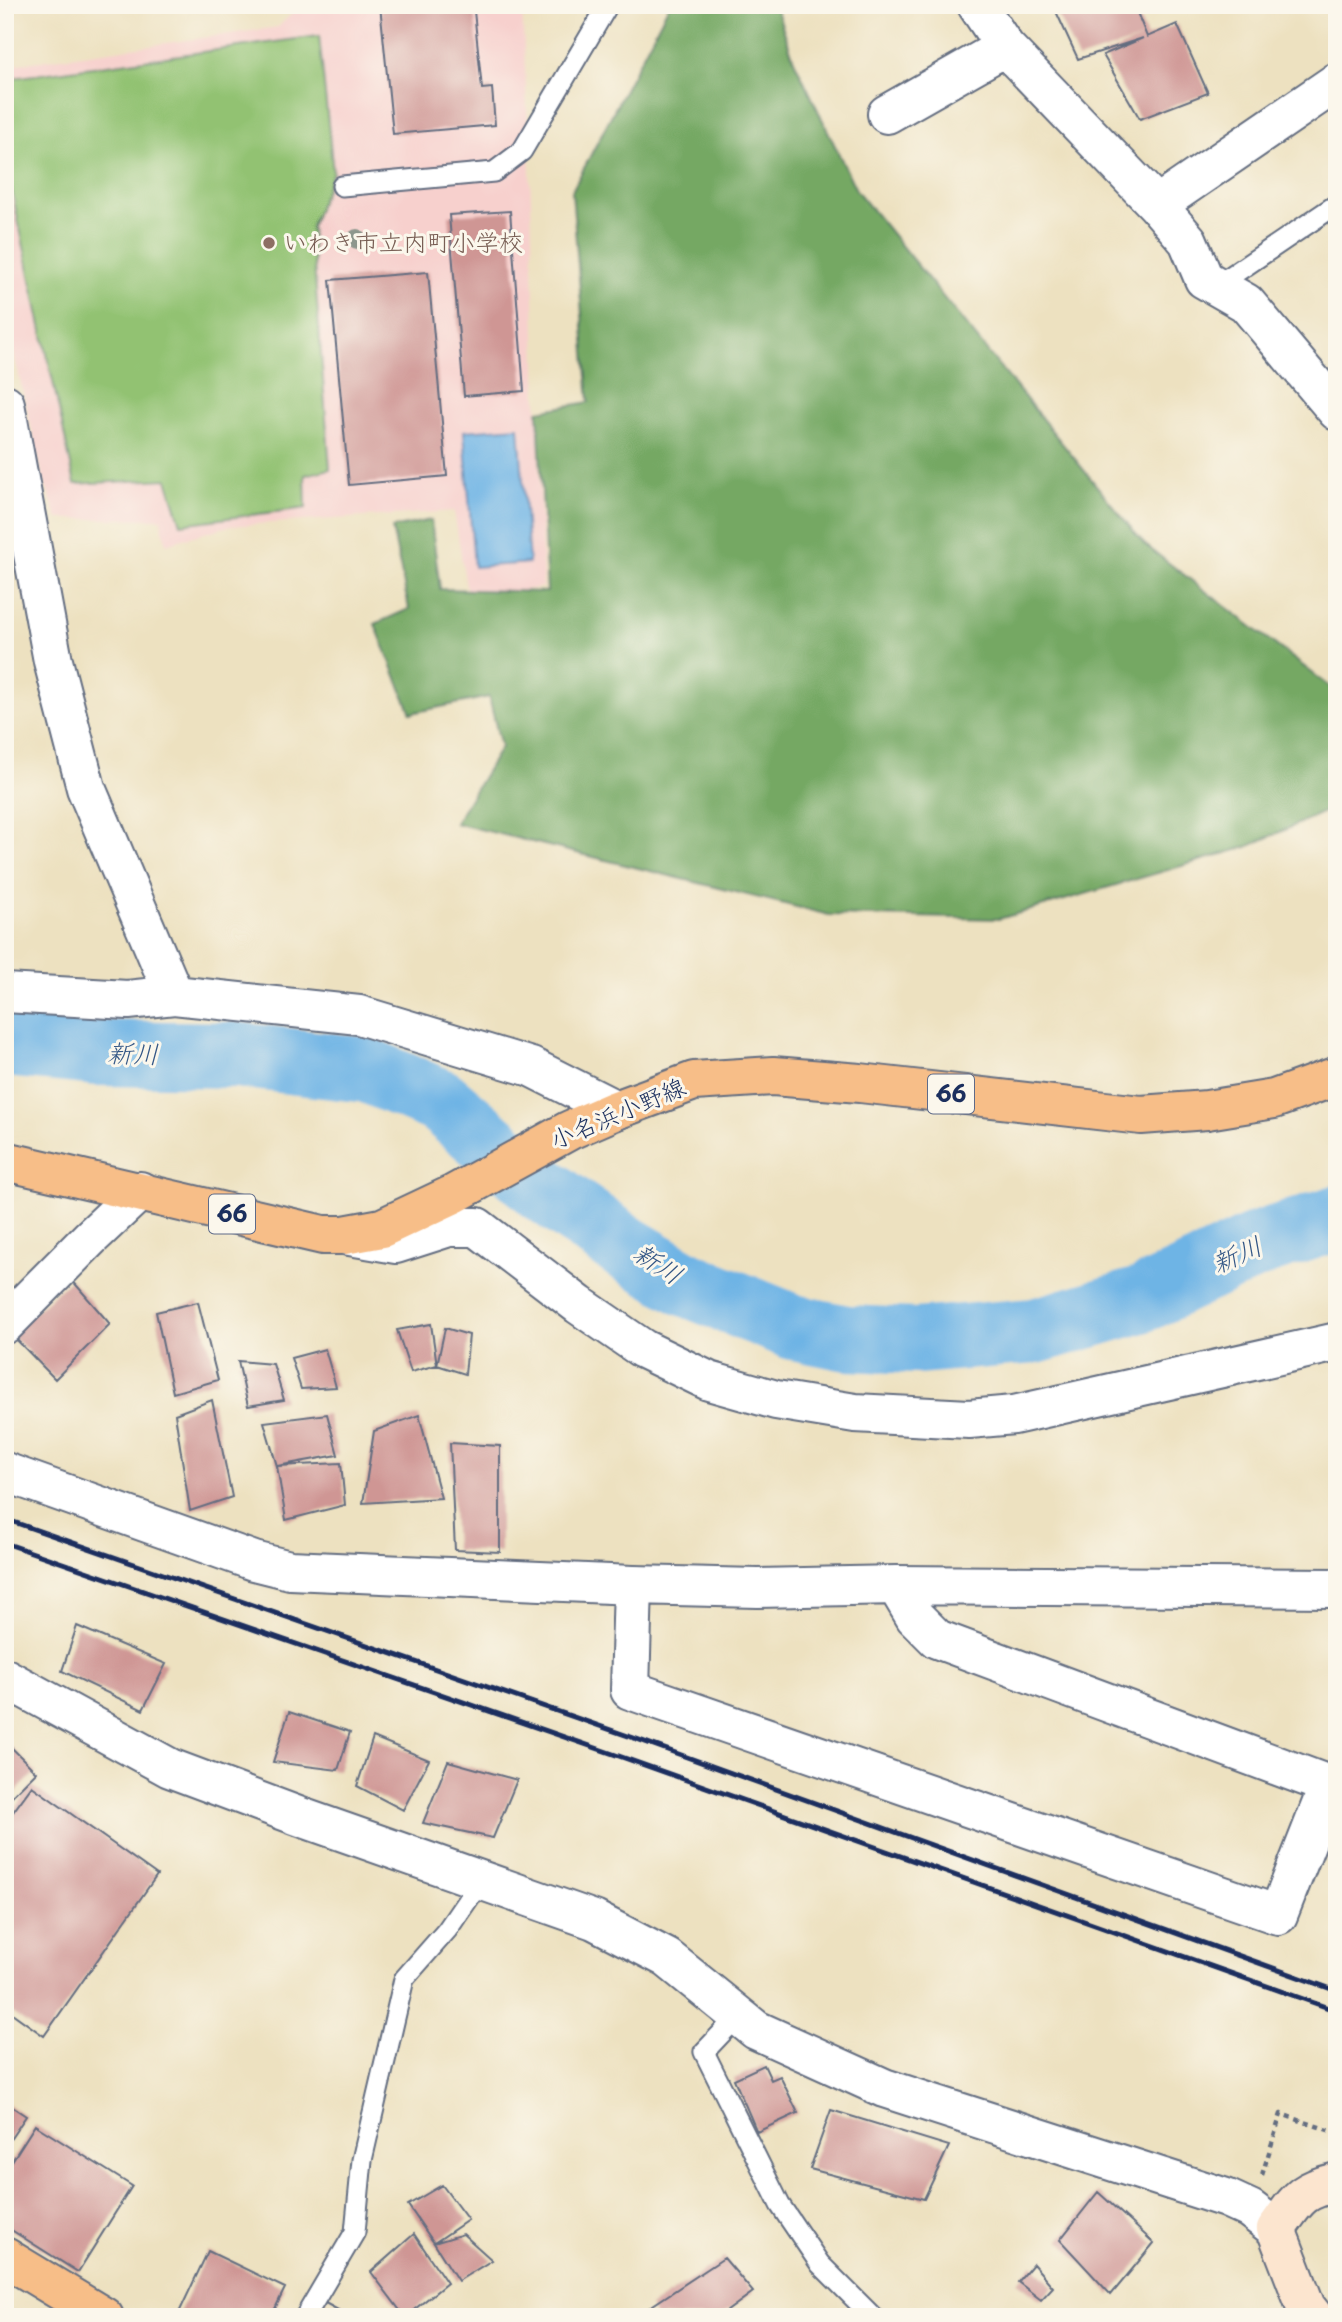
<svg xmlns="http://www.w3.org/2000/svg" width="1342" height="2322" font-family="'Playpen Sans','Klee One',sans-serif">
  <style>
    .built { fill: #f7d0cd }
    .green { fill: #92c272; stroke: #567868; stroke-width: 2 }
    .forest { fill: #75a864; stroke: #486c61; stroke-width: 2 }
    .water { fill: #6eb4e5; stroke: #4472a2; stroke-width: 2 }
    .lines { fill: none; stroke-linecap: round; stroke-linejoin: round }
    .river { stroke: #6eb4e5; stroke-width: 66 }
    .building { fill: #cf9694 }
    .lane-casing { stroke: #646d80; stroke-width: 23 }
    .street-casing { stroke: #646d80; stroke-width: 42 }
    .secondary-casing { stroke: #646d80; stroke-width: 42 }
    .primary-casing { stroke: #646d80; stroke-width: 42 }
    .path { stroke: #646d80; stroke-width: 4.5; stroke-dasharray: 5 5; stroke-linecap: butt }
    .lane { stroke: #fff; stroke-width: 19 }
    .street { stroke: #fff; stroke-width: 38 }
    .secondary { stroke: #fce5cf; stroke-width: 38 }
    .primary { stroke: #f7be88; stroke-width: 38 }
    .rail { stroke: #1b2f5e; stroke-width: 5 }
    .tree { fill: #8d978d }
    .education-dot { fill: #8d6e63; stroke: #fbf7ec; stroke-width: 2.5 }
    .labels { text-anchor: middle; stroke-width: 6; stroke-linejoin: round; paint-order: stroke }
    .shield { fill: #fbf7ec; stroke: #5e6b89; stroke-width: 2 }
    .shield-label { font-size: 23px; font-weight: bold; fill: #1b2f5e }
    .education-label { font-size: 24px; fill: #785e54; stroke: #fbf7ec; text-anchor: start }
    .street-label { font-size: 24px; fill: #1b2f5e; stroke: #fbf7ec }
    .water-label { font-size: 26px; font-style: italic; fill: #345786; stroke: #fbf7ec }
  </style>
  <rect width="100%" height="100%" fill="#fbf7ec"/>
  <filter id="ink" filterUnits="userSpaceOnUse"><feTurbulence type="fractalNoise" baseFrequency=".0143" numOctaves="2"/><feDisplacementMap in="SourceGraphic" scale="14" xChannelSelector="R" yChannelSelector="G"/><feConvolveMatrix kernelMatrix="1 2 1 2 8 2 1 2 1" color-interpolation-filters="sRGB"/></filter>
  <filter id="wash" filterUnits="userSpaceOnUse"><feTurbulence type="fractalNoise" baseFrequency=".00686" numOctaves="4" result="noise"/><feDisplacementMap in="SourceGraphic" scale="28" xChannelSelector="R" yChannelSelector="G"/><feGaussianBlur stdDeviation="1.57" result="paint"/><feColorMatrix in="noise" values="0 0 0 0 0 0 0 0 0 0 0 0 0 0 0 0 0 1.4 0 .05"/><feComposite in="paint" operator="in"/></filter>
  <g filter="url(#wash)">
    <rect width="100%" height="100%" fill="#ede1c0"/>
    <path class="built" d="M298,5H522L530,170L543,587L468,599L454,511L229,526L166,544L161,519H58L44,482L5,316V66L278,27L298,8Z"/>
    <path class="green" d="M319,36L333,172L311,226L330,469L305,475L306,508L181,524L167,479L75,484L5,159V79Z"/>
    <path class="forest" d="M669,5H775L794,60L856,190L1144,544L1337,692V806L1247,847L999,919L829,915L455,823L501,747L489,697L411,713L375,624L409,609L392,528L431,520L440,589L547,592L538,411L589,402L572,191Z"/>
    <path class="water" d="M519,427L529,563L474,567L464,431Z"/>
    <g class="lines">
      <path class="river" d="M5,1044L96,1053L237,1055L367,1070L440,1101L543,1189L626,1248L685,1283L793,1327L847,1338L916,1341L1035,1331L1144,1299L1262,1243L1337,1218"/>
    </g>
    <g id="blocks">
      <path class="building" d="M380,5H491V9L474,11L482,89L492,88L495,125L393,134Z
        M1053,5H1134L1147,37L1177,24L1208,93L1140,119L1103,55L1143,38L1078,59Z
        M510,211L524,391L464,396L449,215Z
        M428,272L447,476L349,485L330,280Z
        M71,1279L110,1324L55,1379L11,1334Z
        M198,1302L218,1380L173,1393L156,1312Z
        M431,1324L437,1365L411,1372L397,1330Z
        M445,1328L469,1335L465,1374L437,1365Z
        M325,1349L336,1387L301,1389L291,1358Z
        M238,1361L273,1364L284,1400L248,1406Z
        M212,1400L232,1497L190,1511L175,1414Z
        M327,1414L338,1455L277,1466L264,1422Z
        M419,1415L441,1498L363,1503L374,1431Z
        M450,1443L500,1446V1552L455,1550Z
        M341,1463L345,1505L286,1520L277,1466Z
        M77,1626L166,1664L143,1710L62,1671Z
        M289,1712L350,1732L338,1770L273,1762Z
        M373,1737L429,1760L403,1810L357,1786Z
        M5,1741L36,1772L5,1803Z
        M448,1761L517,1780L493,1838L423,1823Z
        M32,1786L157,1875L44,2036L5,2008V1823Z
        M764,2065L771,2080L780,2076L798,2113L757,2132L734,2079Z
        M5,2102L26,2116L5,2147Z
        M831,2110L949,2146L924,2199L810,2169Z
        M35,2125L132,2186L78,2272L5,2226V2172Z
        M442,2185L468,2220L434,2243L408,2205Z
        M1098,2192L1154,2243L1111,2295L1060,2240Z
        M414,2234L447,2283L405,2317L371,2272Z
        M463,2234L492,2260L458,2281L434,2243Z
        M208,2251L285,2288L271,2317H177Z
        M724,2258L753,2292L719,2317H656L650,2307Z
        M1033,2264L1053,2287L1041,2300L1018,2282Z
        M316,2298L351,2317H308Z"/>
    </g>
  </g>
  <g filter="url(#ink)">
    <use href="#blocks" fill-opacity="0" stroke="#646d80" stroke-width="2"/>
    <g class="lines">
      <g class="lane-casing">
        <path id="lane" d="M342,186L494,172L522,151L608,5
          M1216,286L1337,204
          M738,2016L704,2052L780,2205L820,2264L873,2317
          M305,2317L355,2232L362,2160L404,1979L447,1930L482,1879"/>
      </g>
      <g class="street-casing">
        <path id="street" d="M977,5L1005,47L1157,205L1337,82
          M887,114L1005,47
          M1157,205L1188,241L1204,279L1246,303L1337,411
          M5,404L53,661L86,788L174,995
          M5,993L128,1000L174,995L359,1015L531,1067L616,1110
          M344,1235L396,1244L449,1227H477L579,1305L643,1349L709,1381L776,1400L855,1413L969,1419L1014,1415L1337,1342
          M5,1324L90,1238L140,1191
          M5,1472L254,1561L290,1570L633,1585L758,1588L896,1585L1337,1588
          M633,1585L630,1690L1278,1915L1329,1785
          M896,1585L915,1617L937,1639L1337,1788
          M5,1678L170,1768L298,1816L594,1920L667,1958L756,2030L884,2088L1226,2198L1250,2209L1276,2229"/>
      </g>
      <g class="secondary-casing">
        <path id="secondary" d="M1314,2317L1306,2307L1276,2229C1298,2199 1299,2191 1337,2182"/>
      </g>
      <g class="primary-casing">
        <path id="primary" d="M5,1161L323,1235H344L382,1228L454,1194L570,1130L616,1110L694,1081L773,1076L860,1083L1141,1115L1207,1110L1274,1099L1337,1076
          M5,2257L104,2317"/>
      </g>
      <path class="path" d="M1262,2175L1281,2114L1337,2133"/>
      <use href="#lane" class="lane"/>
      <use href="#street" class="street"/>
      <use href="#secondary" class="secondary"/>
      <use href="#primary" class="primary"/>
      <path class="rail" d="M5,1519L634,1738L1337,1991
        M5,1543L616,1755L1337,2011"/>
    </g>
    <circle class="tree" cx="357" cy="239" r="10"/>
  </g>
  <circle class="education-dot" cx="269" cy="243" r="7"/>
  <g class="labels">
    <g class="shield">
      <rect x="928" y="1074.5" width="46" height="39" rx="5"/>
      <rect x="209" y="1194.5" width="46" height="39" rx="5"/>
    </g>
    <g class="shield-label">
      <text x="951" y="1102">66</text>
      <text x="232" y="1222">66</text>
    </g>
    <g class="education-label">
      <text x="283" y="251">いわき市立内町小学校</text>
    </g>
    <g class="street-label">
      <text transform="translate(618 1114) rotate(-23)" y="8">小名浜小野線</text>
    </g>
    <g class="water-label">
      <text transform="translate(133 1054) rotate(1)" y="9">新川</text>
      <text transform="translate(1237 1255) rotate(-24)" y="9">新川</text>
      <text transform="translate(658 1264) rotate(33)" y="9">新川</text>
    </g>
  </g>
  <rect width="1342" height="2322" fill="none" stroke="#fbf7ec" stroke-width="28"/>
</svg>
